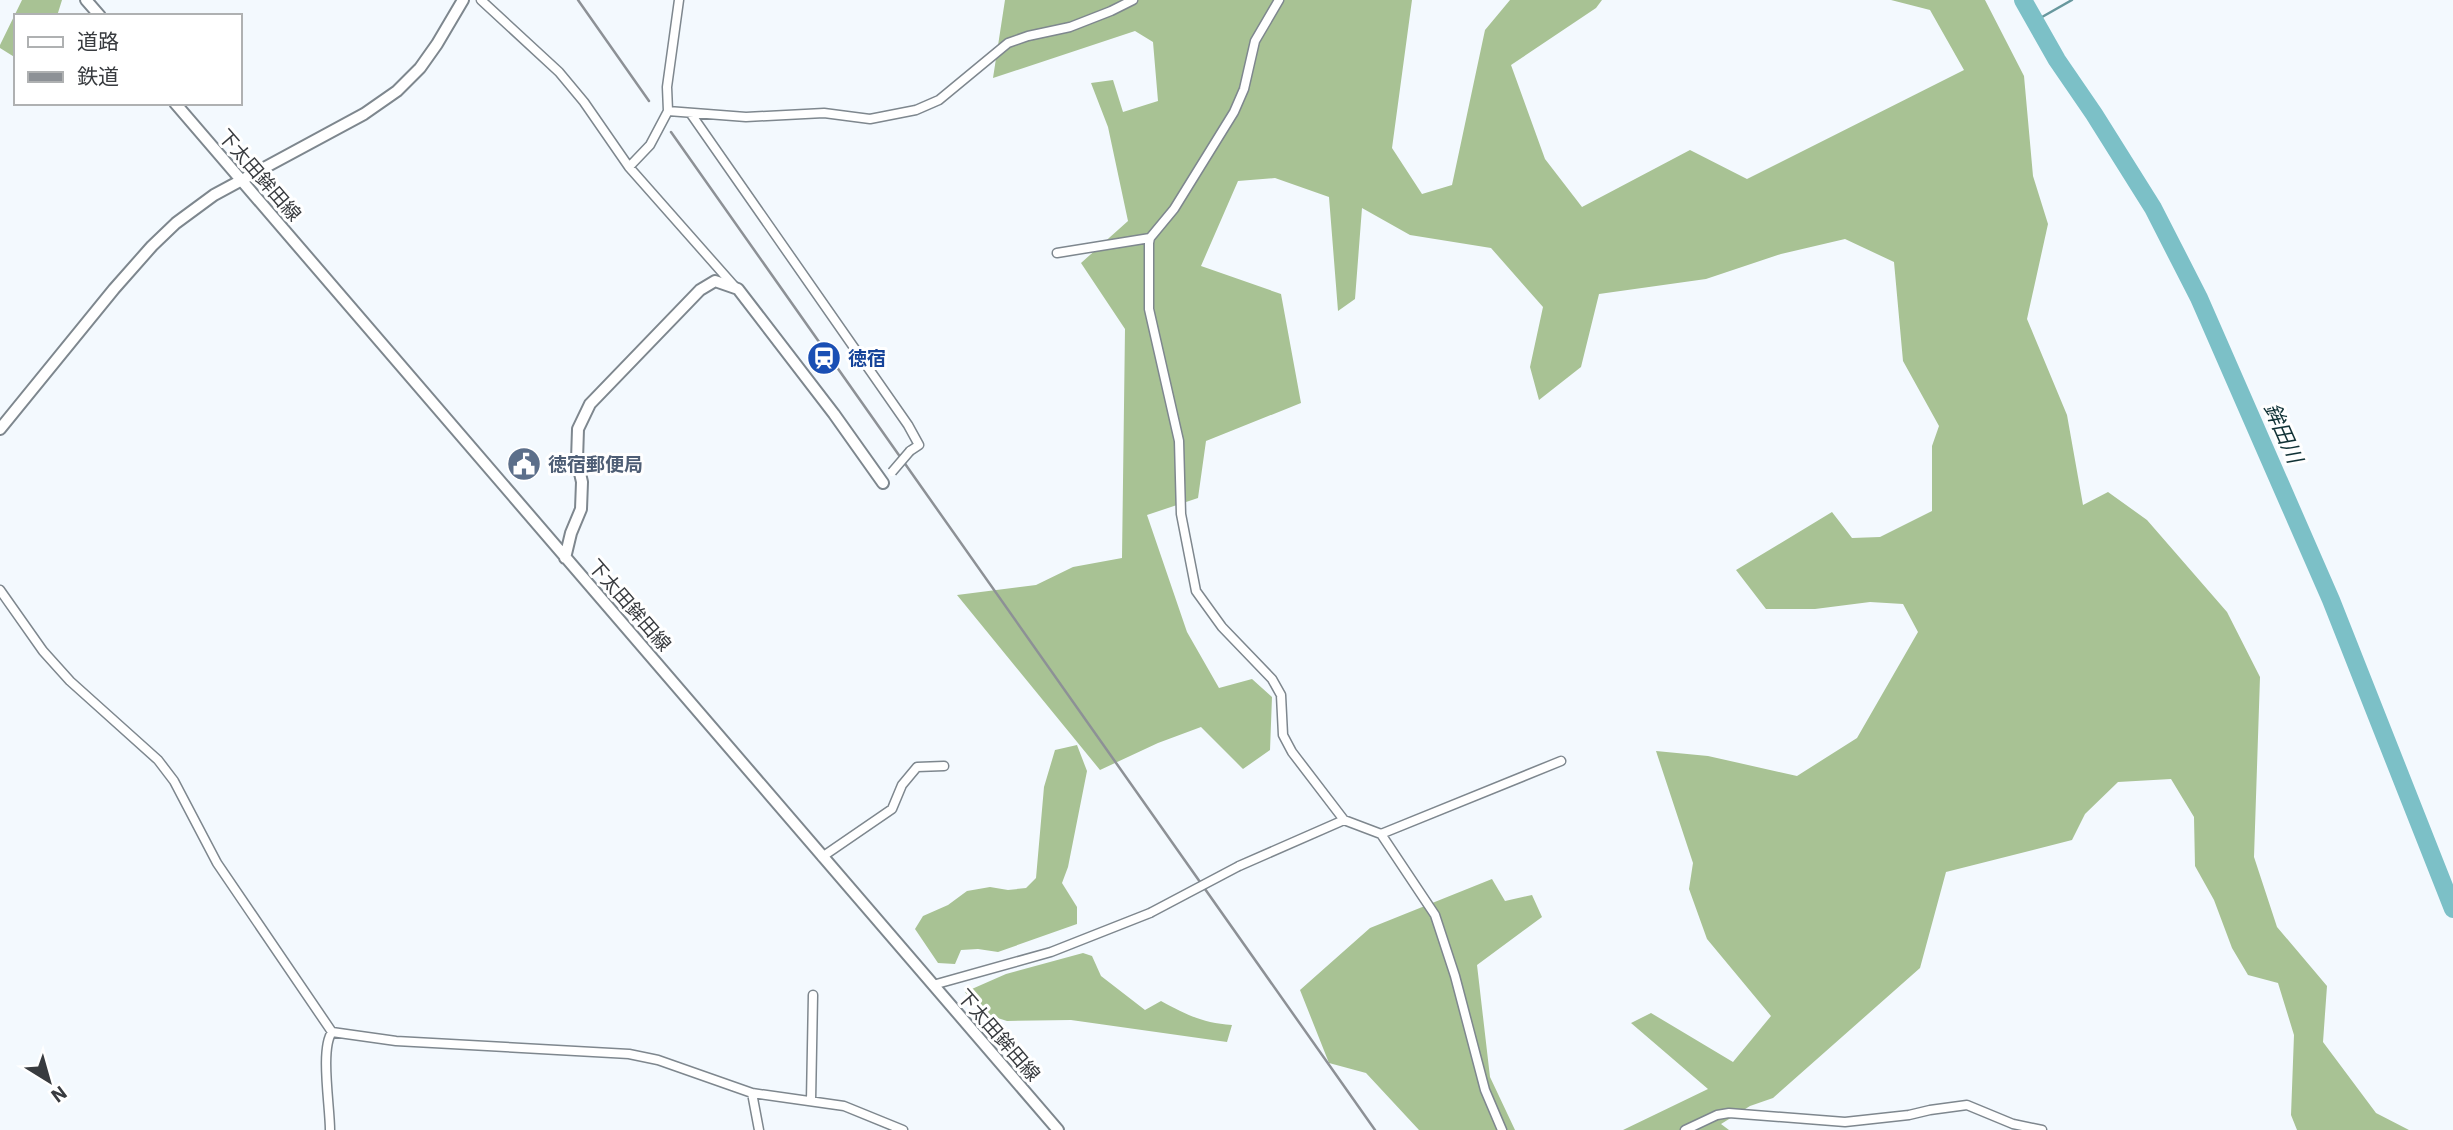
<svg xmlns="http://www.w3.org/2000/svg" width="2453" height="1130" font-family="'IBM Plex Sans','Noto Sans JP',sans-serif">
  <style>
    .forest { fill: #a8c294 }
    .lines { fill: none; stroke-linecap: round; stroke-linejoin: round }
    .stream { stroke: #68989e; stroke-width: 2.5 }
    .river { stroke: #7cc0c7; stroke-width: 18 }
    .street-casing { stroke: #7e878e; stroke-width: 11 }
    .secondary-casing { stroke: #7e878e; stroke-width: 14 }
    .street { stroke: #fff; stroke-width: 8 }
    .secondary { stroke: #fff; stroke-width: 10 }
    .rail { stroke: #8d9196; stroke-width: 2.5 }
    .street-bridge-casing { stroke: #7e878e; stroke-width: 11; stroke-linecap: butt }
    .street-bridge { stroke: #fff; stroke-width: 8 }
    .labels { text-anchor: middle; stroke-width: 6; stroke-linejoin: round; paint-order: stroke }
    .street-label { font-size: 19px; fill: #383b3f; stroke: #fff }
    .transit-label { font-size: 19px; font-weight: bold; fill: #164399; stroke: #fff; text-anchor: start }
    .service-label { font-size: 19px; font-weight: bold; fill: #4e5e75; stroke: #fff; text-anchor: start }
    .water-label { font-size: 21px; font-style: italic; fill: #103236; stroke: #fff }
  </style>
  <rect width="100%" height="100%" fill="#f3f9fe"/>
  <path class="forest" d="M22,0H62L57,16H16V58L0,48V45Z
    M1005,0H1412L1392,148L1422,194L1452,185L1485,30L1510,0H1602L1596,8L1511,65L1545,159L1582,207L1690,150L1747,179L1964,70L1930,10L1891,0H1985L2024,76L2033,176L2048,224L2027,319L2067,415L2083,505L2108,492L2147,520L2227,612L2260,677L2254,857L2277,927L2327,986L2323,1042L2376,1113L2409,1130H2297L2291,1115L2294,1035L2278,983L2248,975L2232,948L2214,900L2195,866L2194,817L2171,779L2118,782L2085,814L2072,840L1946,872L1920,968L1773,1098L1750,1106L1721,1124L1729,1130H1623L1708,1089L1631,1023L1651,1013L1733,1062L1771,1016L1707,939L1689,889L1693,863L1656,751L1708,756L1797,776L1857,738L1918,632L1903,604L1870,602L1815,609H1766L1736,570L1832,512L1852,538L1880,537L1932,511V446L1939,426L1903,361L1894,262L1845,239L1781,254L1706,279L1599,294L1581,367L1539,400L1530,367L1543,307L1491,248L1410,235L1362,208L1355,299L1338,311L1329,197L1275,178L1238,181L1201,266L1281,294L1301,403L1206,441L1198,498L1147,515L1187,632L1219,688L1252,679L1272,697L1270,750L1243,769L1201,727L1158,743L1100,770L957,595L1036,585L1073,567L1122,558L1125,329L1081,263L1128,221L1108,127L1091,83L1113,80L1123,112L1158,101L1153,42L1135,31L993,78Z
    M1077,745L1087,771L1068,867L1062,883L1077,907V924L998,952L978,949L961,950L955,964L938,963L915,929L923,916L948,905L967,891L990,887L1008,890L1026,888L1036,878L1044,787L1055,750Z
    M1492,879L1505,901L1532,895L1542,917L1477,965L1490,1077L1515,1130H1419L1366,1073L1329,1063L1300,990L1370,928Z
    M1083,953L1092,956L1101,976L1145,1010L1161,1001C1187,1015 1203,1023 1232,1025L1227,1042L1071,1020L1007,1021L982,1013L965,992L1006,974Z"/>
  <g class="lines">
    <path class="stream" d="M2035,21L2072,0"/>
    <path class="river" d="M2023,0L2057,60L2094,114L2153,208L2199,298L2331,600L2453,909"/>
    <g class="street-casing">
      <path id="street" d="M481,0L559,72L584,102L629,167L735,287
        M1279,0L1255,41L1244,89L1234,112L1174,209L1150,238L1149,243V309L1179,441L1181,514L1196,591L1222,627L1272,679L1281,695L1283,735L1292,752L1344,820L1381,834L1435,915L1455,976L1485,1090L1502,1130
        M668,111L746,117L824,113L870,119L916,110L939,100L1008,43L1028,36L1070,27L1111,11L1133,0
        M691,114L908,425L919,445L910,451
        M629,167L650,145L668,111L667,87L679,0
        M1057,253L1150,238
        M0,590L43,651L70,681L158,760L174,781L217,863L332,1032L396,1041L629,1054L658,1060L752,1093L844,1106L903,1130
        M1381,834L1561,761
        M822,857L892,809L902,785L917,767L944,766
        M1239,866L1344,820
        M933,985L1051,952L1150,913
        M752,1093L759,1130
        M811,1101L813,995
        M330,1130C330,1106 320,1049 332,1032
        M1685,1130L1717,1115L1729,1113L1845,1122L1909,1115L1930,1110L1967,1105L2013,1124L2042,1130"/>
    </g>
    <g class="secondary-casing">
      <path id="secondary" d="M86,0L100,16
        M175,103L1058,1130
        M0,429L114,289L152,246L176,223L214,195L364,114L397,91L420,68L437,44L463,0
        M565,558L571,533L581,509L582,482L577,460L578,429L590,404L700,290L715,281L738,289L834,414L883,483"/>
    </g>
    <use href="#street" class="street"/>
    <use href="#secondary" class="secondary"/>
    <path class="rail" d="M578,0L649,101
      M671,132L1375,1130"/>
    <g class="street-bridge-casing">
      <path id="street-bridge" d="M892,472L910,451
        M1150,913L1239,866"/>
    </g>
    <use href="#street-bridge" class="street-bridge"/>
  </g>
  <defs>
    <g id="station-disc" transform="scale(1.75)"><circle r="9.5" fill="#1a4fb4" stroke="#fff"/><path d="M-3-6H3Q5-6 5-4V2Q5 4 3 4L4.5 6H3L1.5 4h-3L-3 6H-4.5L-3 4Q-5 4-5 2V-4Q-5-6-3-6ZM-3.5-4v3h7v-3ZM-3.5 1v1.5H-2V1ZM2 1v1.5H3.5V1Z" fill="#fff"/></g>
    <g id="civic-disc" transform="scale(1.75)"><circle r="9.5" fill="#5c6f8a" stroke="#fff"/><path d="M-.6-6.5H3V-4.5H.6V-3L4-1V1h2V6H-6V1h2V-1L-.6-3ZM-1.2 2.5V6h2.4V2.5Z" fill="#fff"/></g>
  </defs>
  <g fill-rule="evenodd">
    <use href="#station-disc" x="824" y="358"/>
    <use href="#civic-disc" x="524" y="464"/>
  </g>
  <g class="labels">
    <g class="street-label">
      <text transform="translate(260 175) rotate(49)" y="7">下太田鉾田線</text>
      <text transform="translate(630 605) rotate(49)" y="7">下太田鉾田線</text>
      <text transform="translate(999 1035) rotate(49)" y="7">下太田鉾田線</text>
    </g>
    <g class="transit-label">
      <text x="848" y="365">徳宿</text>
    </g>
    <g class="service-label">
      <text x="548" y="471">徳宿郵便局</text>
    </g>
    <g class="water-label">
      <text transform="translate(2283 433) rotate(66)" y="7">鉾田川</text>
    </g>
  </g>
  <rect x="14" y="14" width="228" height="91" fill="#ffffff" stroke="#afb1b2" stroke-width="2"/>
  <rect x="28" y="37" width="35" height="10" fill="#ffffff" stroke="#afb1b2" stroke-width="2"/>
  <text x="77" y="49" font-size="21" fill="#383b3f">道路</text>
  <rect x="28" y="72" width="35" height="10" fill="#8d9196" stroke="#afb1b2" stroke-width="2"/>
  <text x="77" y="84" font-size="21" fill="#383b3f">鉄道</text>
  <g transform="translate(49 1081) rotate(143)" stroke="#ffffff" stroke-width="5" paint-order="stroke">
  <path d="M0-5L12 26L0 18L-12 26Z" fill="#383b3f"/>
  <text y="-10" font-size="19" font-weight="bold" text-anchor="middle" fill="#383b3f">N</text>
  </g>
</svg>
